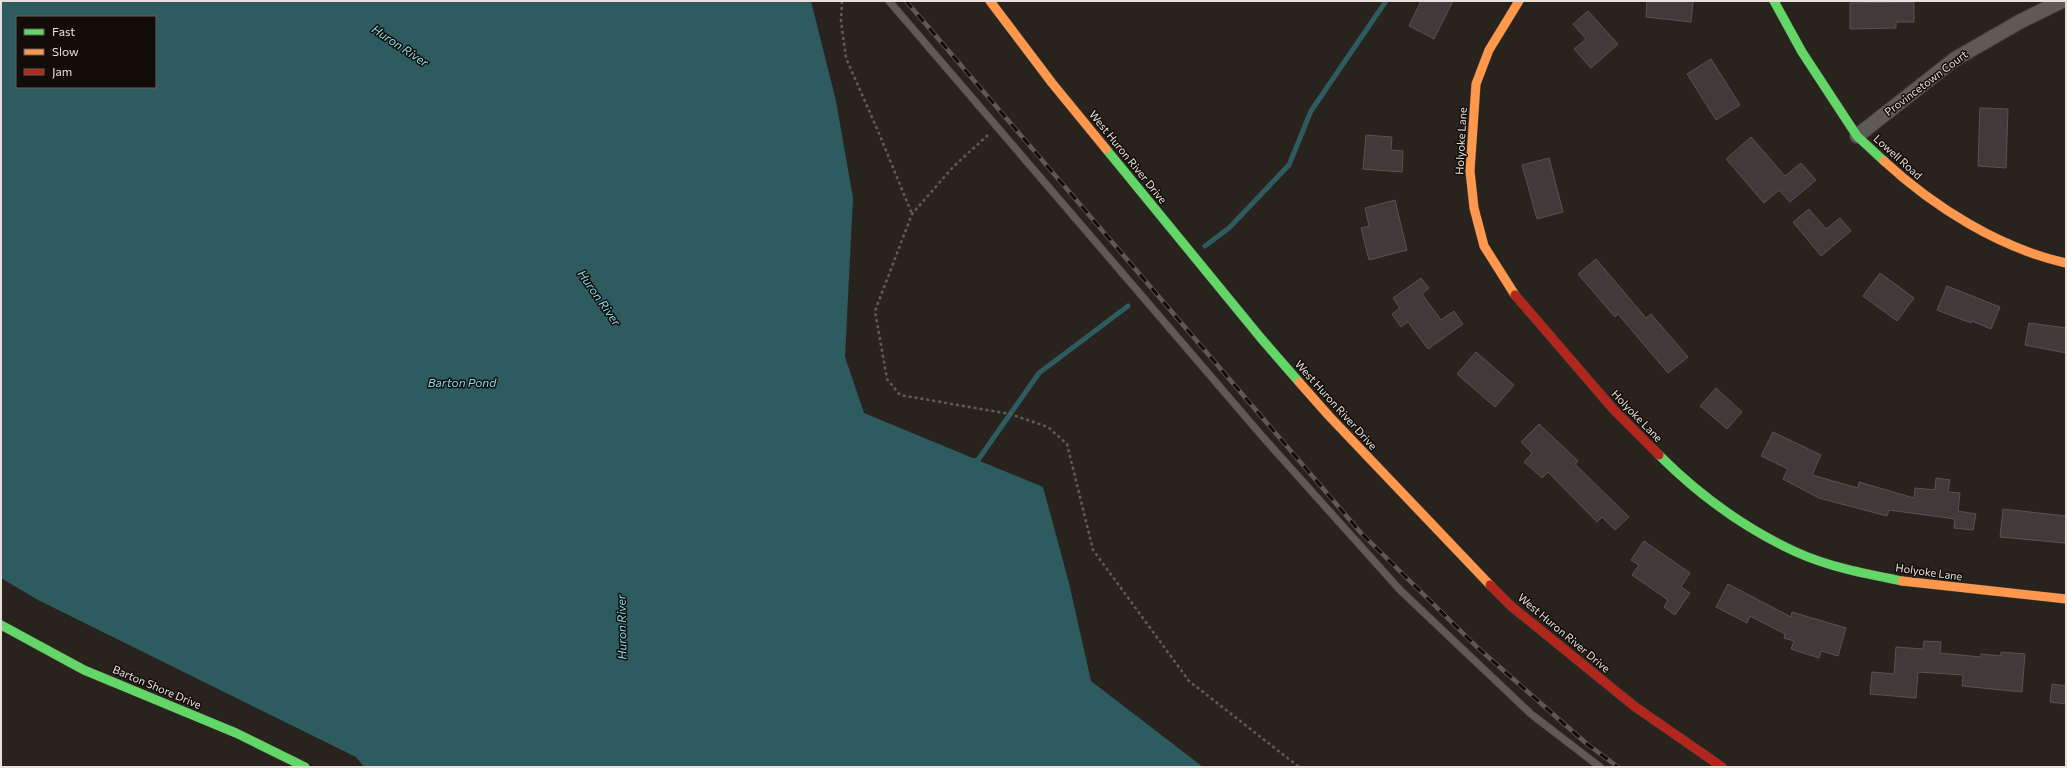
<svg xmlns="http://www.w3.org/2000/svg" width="2067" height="768" font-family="Commissioner,sans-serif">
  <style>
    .water { fill: #2d5b60; fill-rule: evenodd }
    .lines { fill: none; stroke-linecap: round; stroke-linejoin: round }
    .stream { stroke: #2d5b60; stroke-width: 5 }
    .building { fill: #41393a; stroke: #585353 }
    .lane-casing { stroke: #443e3b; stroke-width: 8 }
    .street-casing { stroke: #443e3b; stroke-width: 16 }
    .fast-casing { stroke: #443e3b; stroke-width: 10 }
    .slow-casing { stroke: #443e3b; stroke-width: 10 }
    .jam-casing { stroke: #443e3b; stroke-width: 10 }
    .path { stroke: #615c59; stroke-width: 2.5; stroke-dasharray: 3 3; stroke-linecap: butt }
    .lane { stroke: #605a56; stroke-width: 7 }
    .street { stroke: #605a56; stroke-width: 14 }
    .fast { stroke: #63d668; stroke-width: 9 }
    .slow { stroke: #ff974d; stroke-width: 9 }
    .jam { stroke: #b3261e; stroke-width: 9 }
    .rail-casing { stroke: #5f5955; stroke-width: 4.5 }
    .rail { stroke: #120d09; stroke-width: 3; stroke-dasharray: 9; stroke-linecap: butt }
    .labels { text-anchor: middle; stroke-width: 3; stroke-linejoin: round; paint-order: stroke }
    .street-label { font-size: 11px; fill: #e8e0da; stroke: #120d09 }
    .water-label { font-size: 12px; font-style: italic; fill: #86dde9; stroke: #120d09 }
  </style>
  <rect width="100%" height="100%" fill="#29231e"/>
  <path class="water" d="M1,1H811L836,101L853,198L845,357L864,413L1043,487L1069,583L1091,681L1203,767H364L356,757L38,600L1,578ZM17,17H155V87H17Z"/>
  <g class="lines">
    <path class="stream" d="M1205,246L1229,228L1289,165L1311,111L1386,1
      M971,462L978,460L1039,373L1128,306"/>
  </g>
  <path class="building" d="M1421,1H1453L1434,39L1409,26Z
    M1647,1H1693L1691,22L1646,17Z
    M1914,2V22H1896V28L1850,29V3Z
    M1588,11L1618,44L1591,68L1574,49L1586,39L1573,24Z
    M1711,59L1740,105L1716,120L1687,74Z
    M1980,108L2008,109L2006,168L1978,166Z
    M1366,135L1392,137L1391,150L1403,151L1402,172L1363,169Z
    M1751,137L1785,176L1801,163L1816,180L1790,202L1779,190L1764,203L1726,159Z
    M1549,158L1563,212L1537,219L1522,165Z
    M1395,200L1407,250L1369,260L1361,228L1369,226L1365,208Z
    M1809,209L1826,229L1840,218L1851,231L1821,256L1793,222Z
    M1596,259L1646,318L1651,314L1688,357L1668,373L1618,314L1615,317L1578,274Z
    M1880,273L1914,298L1897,321L1863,296Z
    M1421,278L1429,288L1422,294L1441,320L1454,311L1463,324L1428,349L1408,322L1401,327L1392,314L1400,308L1393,298Z
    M1947,286L2000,307L1991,329L1972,321L1971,323L1937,310Z
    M2029,323L2066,328V353L2025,345Z
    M1476,352L1514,385L1495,407L1457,374Z
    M1716,388L1742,412L1727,429L1700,406Z
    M1539,424L1578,461L1575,464L1629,517L1615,530L1602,517L1597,522L1548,472L1542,478L1524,462L1532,453L1521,442Z
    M1773,432L1821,455L1812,475L1858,488L1859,482L1914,498L1915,488L1935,490L1936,478L1950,480L1948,492L1960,493L1958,511L1976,514L1973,530L1954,528L1955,519L1889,510L1887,516L1819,498L1783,479L1788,469L1761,456Z
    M2003,509L2066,516L2065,543L2000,537Z
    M1644,541L1690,573L1681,587L1690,593L1675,615L1664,607L1668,600L1632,575L1639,565L1631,560Z
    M1728,584L1791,617L1792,612L1846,628L1838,656L1821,651L1819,658L1791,649L1794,641L1784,638L1785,634L1750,616L1747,623L1716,607Z
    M1924,641L1941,642L1940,653L1981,657V654L2001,656V652L2025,654L2022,692L1962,686L1963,675L1918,672L1916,698L1870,694L1872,672L1894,674L1896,647L1923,649Z
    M2052,684L2066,686V704L2050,702Z"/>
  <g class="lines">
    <g class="lane-casing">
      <path id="lane" d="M889,1L1262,436L1400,590L1531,714L1600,767"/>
    </g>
    <g class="street-casing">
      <path id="street" d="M1857,136L1955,59L2021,21L2062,1"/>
    </g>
    <g class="fast-casing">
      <path id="fast" d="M1774,1L1802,52L1857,136L1884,161
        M1106,149L1260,337L1299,382
        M1659,455C1698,494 1746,529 1796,552C1829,567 1866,574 1902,581
        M1,625L84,670L236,733L305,767"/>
    </g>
    <g class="slow-casing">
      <path id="slow" d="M990,1L1052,83L1106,149
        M1884,161C1934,207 1999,248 2066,263
        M1515,295L1484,246L1474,208L1470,171L1476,84L1489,50L1519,1
        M1299,382L1329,416L1490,585
        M1902,581L2066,599"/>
    </g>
    <g class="jam-casing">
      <path id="jam" d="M1515,295L1614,410L1659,455
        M1490,585L1511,606L1634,706L1722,767"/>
    </g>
    <path class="path" d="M842,1L841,21L846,58L878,131L912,214
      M988,135L954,166L912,214L875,311L887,379L900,395L1010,414L1048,427L1067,444L1093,550L1189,681L1299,767"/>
    <use href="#lane" class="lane"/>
    <use href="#street" class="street"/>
    <use href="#fast" class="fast"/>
    <use href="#slow" class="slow"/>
    <use href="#jam" class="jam"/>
    <g class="rail-casing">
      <path id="rail" d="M906,1L1361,533L1478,648L1587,744L1618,767"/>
    </g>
    <use href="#rail" class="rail"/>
  </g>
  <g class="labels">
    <g class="street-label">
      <text transform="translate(1926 83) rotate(-37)" y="4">Provincetown Court</text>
      <text transform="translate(1461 141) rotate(-87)" y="4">Holyoke Lane</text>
      <text transform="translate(1128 157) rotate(51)" y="4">West Huron River Drive</text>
      <text transform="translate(1898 157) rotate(42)" y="4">Lowell Road</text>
      <text transform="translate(1336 405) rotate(48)" y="4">West Huron River Drive</text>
      <text transform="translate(1637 416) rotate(46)" y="4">Holyoke Lane</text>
      <text transform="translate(1929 572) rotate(8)" y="4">Holyoke Lane</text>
      <text transform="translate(1564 633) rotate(40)" y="4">West Huron River Drive</text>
      <text transform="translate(157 687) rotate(23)" y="4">Barton Shore Drive</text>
    </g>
    <g class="water-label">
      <text transform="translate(400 46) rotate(34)" y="4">Huron River</text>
      <text transform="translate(599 298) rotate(55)" y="4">Huron River</text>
      <text x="462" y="387">Barton Pond</text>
      <text transform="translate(622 627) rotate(-91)" y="4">Huron River</text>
    </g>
  </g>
  <rect width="2067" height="768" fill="none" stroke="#e8e0da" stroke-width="4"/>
  <rect x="16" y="16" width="140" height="72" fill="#120d09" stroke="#68615d"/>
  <rect x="24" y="29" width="20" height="6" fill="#63d668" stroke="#68615d"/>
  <text x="52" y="36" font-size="12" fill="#e8e0da">Fast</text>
  <rect x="24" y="49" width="20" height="6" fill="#ff974d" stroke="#68615d"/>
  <text x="52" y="56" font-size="12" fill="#e8e0da">Slow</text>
  <rect x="24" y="69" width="20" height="6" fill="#b3261e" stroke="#68615d"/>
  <text x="52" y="76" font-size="12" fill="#e8e0da">Jam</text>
</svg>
